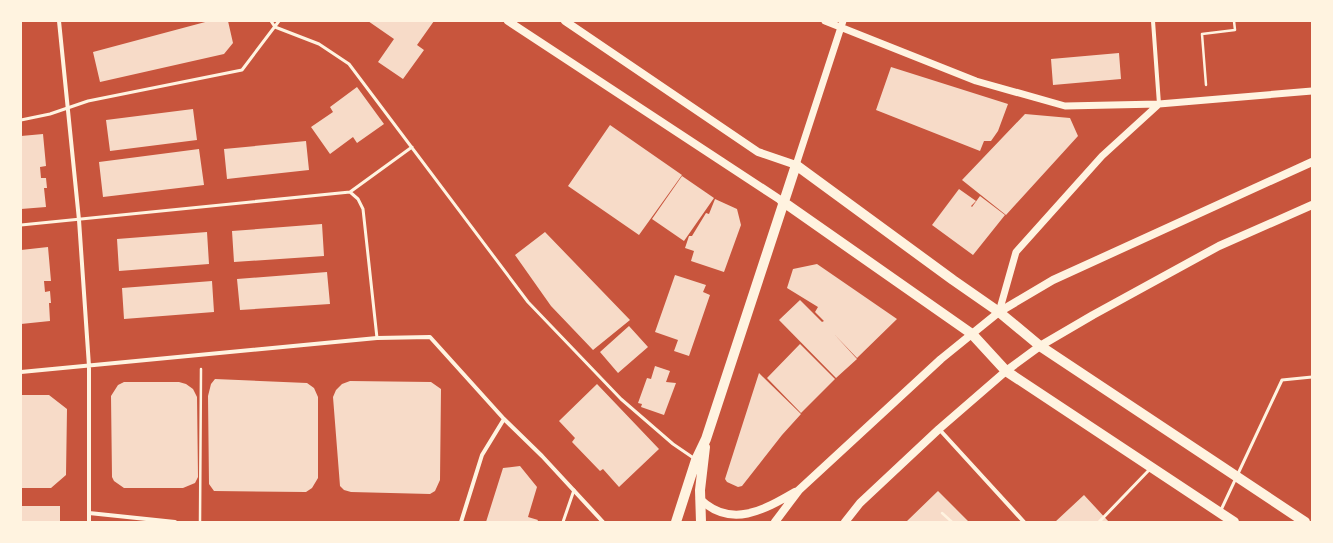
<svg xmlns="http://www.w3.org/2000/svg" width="1333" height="543" font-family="'Open Sans',sans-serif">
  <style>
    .building { fill: #f7dbc8 }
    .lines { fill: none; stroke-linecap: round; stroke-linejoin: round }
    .path { stroke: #fff3e0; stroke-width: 2.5 }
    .service { stroke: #fff3e0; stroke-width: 3 }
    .minor { stroke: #fff3e0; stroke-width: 4 }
    .tertiary { stroke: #fff3e0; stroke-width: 7 }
    .secondary { stroke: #fff3e0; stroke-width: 8 }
    .primary { stroke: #fff3e0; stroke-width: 10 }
  </style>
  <rect width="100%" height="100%" fill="#c8553d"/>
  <path class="building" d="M209,21H228L233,43L224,54L100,82L93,52Z
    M368,21H434L417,45L424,50L403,79L378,62L394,39Z
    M1119,53L1121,79L1053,85L1051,59Z
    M891,67L1008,104L998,131L991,141H984L980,151L876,110Z
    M357,87L384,124L357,143L353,137L330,154L311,127L333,112L330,107Z
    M193,109L197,140L110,151L106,120Z
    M1025,114L1070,118L1078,136L1006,215L962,180Z
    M610,125L682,175L639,235L568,186Z
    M43,134L46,166L40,167L41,178H46L47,188H44L46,207L21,209V136Z
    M306,141L309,170L227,179L224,149Z
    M199,149L204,185L103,197L99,162Z
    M682,176L714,198L684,241L652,219Z
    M959,189L976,201L971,206L972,207L980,196L1005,215L973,255L932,225Z
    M715,199L737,209L741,225L724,272L691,261L694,251L685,248L689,236H692L706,213L709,214Z
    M322,224L324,256L234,262L232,231Z
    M207,232L209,264L119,271L117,239Z
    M545,232L630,320L593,350L551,306L515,255Z
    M48,247L51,281H44L45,292L50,291L51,303H49L50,321L21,324V250Z
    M817,264L897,319L857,358L834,334L857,359L836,378L779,320L800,300L822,322L824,321L815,312L818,307L787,288L793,269Z
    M327,272L330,304L240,310L237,279Z
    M675,275L706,285L703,292L710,295L689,356L674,351L678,340L655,332Z
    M212,281L214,312L124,319L122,288Z
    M629,326L648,347L618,373L600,352Z
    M800,344L835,379L801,413L767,378Z
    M655,366L670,371L666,382L676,383L664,415L641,407L642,404L638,403L647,378L651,379Z
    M759,373L801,414L782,435L742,486L738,487L727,482L725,479Z
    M215,379L307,383L314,388L318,397V478L312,488L306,492L214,491L209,484L208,396L211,384Z
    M350,381L431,382L441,389L440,480L435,491L430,494L351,492L344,490L340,486L333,397L336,390L342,384Z
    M124,382H179L186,384L193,389L197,397L198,477L195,483L183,488H124L114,481L112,477L111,396L118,385Z
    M597,384L659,449L619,487L603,469L600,471L572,442L575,438L559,421Z
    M21,395H49L67,409L66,475L51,488H21Z
    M520,466L537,487L528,517L538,520L537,522H486L503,468Z
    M938,491L969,522H906Z
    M1084,495L1109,522H1055Z
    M21,506H60V522H21Z"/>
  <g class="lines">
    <path class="path" d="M1206,85L1202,34L1235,30L1234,21
      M942,513L952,522
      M200,522L201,369"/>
    <path class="service" d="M271,21L275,27L319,44L349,64L528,302L621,399L673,444L695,459
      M21,120L50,114L88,101L242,70L279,21
      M350,192L412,147
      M21,225L350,192L358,199L363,209L377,338
      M1221,510L1282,380L1312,377
      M563,522L574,490
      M1099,522L1150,469"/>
    <path class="minor" d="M59,21L79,220L89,366V522
      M1153,21L1159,104
      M21,372L377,338L430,337L504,419L542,456L603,522
      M939,429L1024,522
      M89,513L175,522
      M461,522L482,455L504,419"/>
    <path class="tertiary" d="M825,21L976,81L1065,106L1159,104L1312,91
      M796,165L843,21
      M999,312L1016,252L1102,156L1159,104"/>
    <path class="secondary" d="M508,21L782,201
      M565,21L758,152L796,165
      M700,499C731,529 764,510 795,492
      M775,522L799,490L941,359L999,312L1053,280L1312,162
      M845,522L860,503L939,429L1006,371L1040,346L1093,315L1219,246L1312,205"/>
    <path class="primary" d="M782,201L972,334L1006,371L1234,522
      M676,522L696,460L706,439L796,165L953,280L999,312L1040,346L1305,522
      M701,522L700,490L705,447"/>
  </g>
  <rect width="1333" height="543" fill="none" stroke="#fff3e0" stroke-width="44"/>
</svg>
